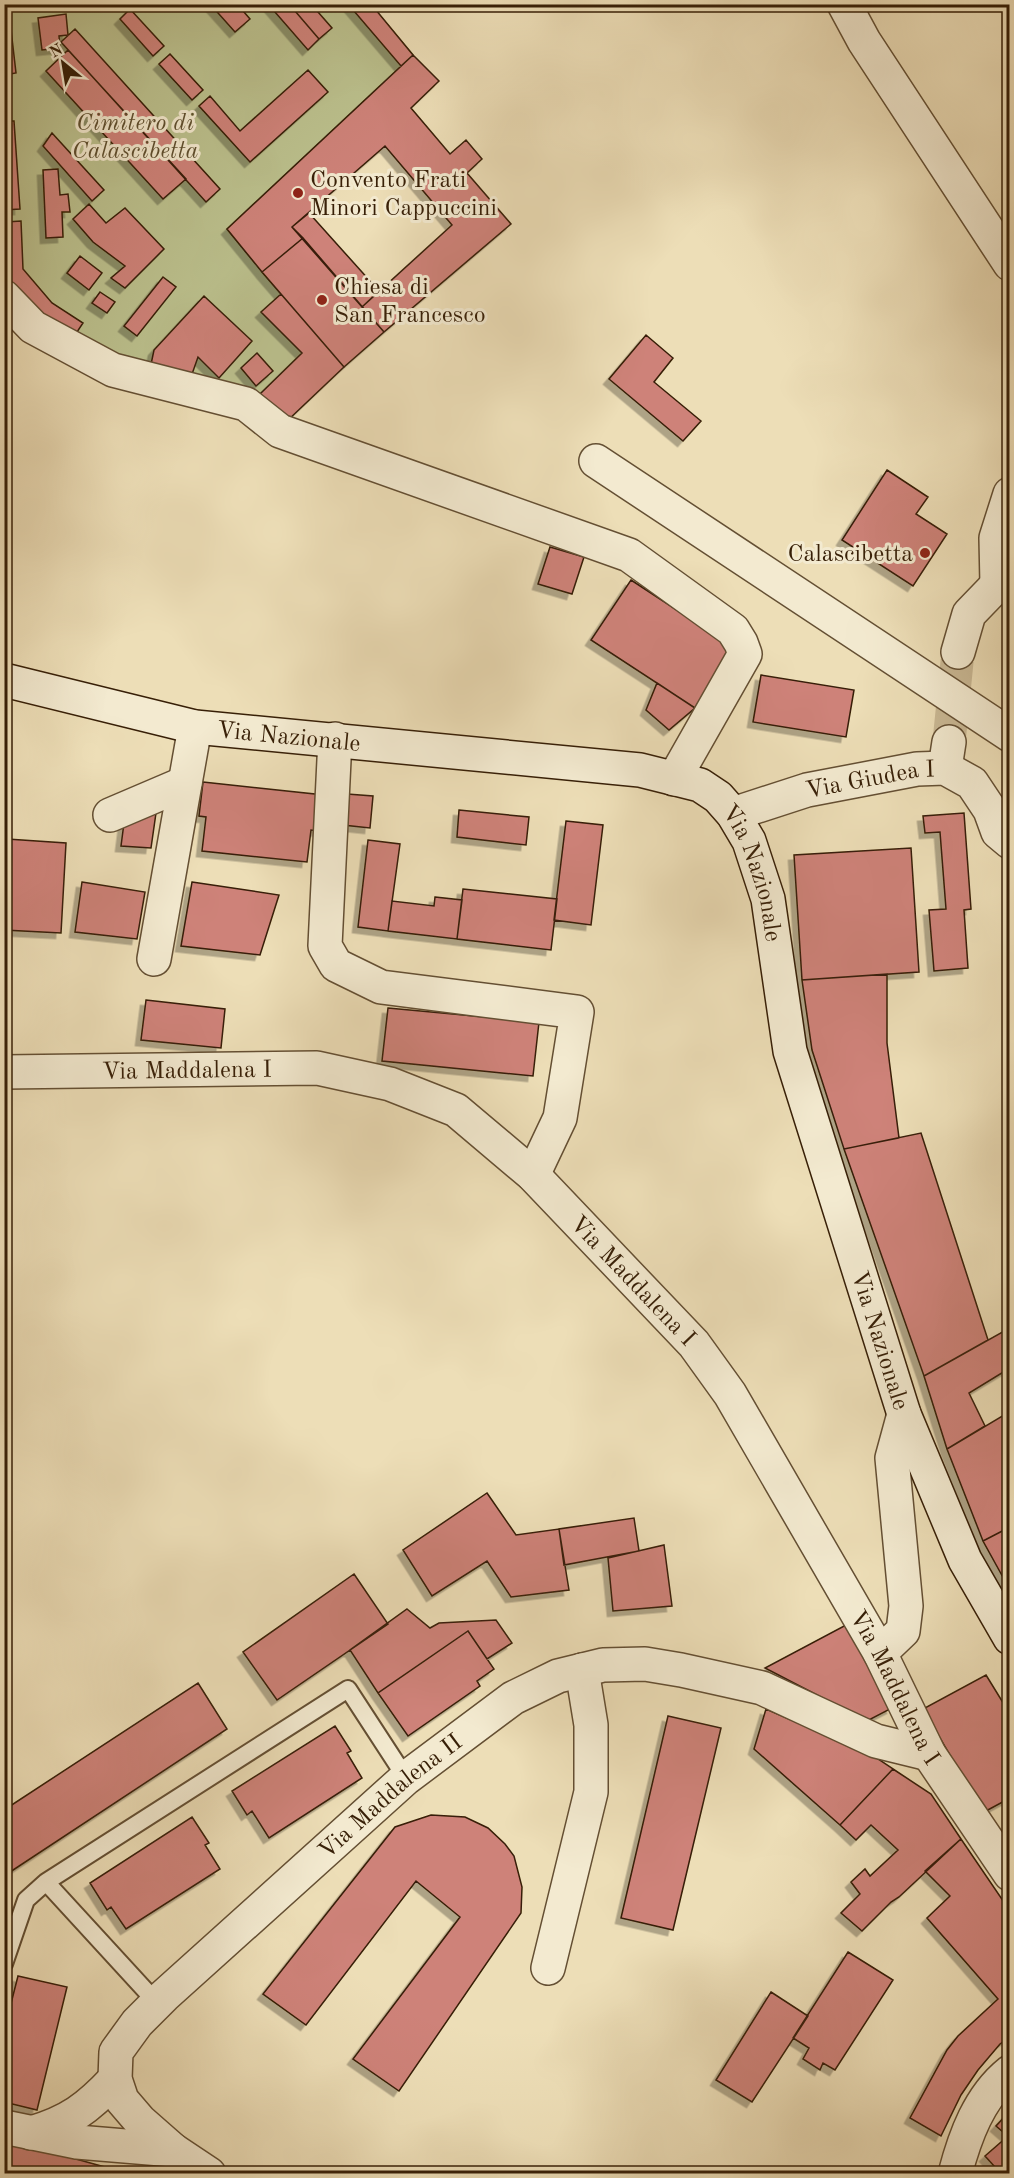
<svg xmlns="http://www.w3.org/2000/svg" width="1014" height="2178" font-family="'Old Standard TT',serif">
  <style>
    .green { fill: #bbc08d; stroke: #79704a; stroke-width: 1.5 }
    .building { fill: #ce8279; stroke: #371f07; stroke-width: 1.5; filter: url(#shadow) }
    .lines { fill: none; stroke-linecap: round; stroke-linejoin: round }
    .minor-tunnel { stroke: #c9b894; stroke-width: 33; stroke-dasharray: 33 16; stroke-linecap: butt }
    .service-casing { stroke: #644f33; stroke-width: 20 }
    .minor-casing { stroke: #644f33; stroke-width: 36 }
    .tertiary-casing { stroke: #644f33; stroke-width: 36 }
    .secondary-casing { stroke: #371f07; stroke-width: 36 }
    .service { stroke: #f3ead0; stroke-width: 16 }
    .minor { stroke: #f3ead0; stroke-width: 33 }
    .tertiary { stroke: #f3ead0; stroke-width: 33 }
    .secondary { stroke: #f3ead0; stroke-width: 33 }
    .poi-dot { fill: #8f2418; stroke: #f3ead0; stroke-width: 2 }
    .labels { text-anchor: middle; stroke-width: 6; stroke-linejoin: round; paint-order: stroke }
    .park-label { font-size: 24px; font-style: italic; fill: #5f4f2f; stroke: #f3ead0 }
    .poi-label { font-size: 24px; fill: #371f07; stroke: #f3ead0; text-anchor: start }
    .street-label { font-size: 24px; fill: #371f07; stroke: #f3ead0 }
  </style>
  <defs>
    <filter id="shadow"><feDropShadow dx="-5.5" dy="5.5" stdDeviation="0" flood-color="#0004"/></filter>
  </defs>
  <rect width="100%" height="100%" fill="#eddeb7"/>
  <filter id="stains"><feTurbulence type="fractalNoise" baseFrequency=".00333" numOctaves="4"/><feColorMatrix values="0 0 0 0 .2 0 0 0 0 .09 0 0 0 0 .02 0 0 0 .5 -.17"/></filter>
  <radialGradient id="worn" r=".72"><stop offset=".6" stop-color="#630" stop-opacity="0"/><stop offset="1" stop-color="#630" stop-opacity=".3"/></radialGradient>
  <path class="green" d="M5,5H371L413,55L227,229L262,272L344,367L260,394L249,389L116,362L42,314L5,275Z"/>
  <path class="building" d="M4,4H8L16,73L4,75Z
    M210,4H237L250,19L235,32Z
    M268,4H289L319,39L308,50Z
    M289,4H311L332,28L319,39Z
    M348,4H371L413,55L401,66Z
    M130,9L164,46L153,56L120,19Z
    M66,14L68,35L59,36L60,48L42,50L38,18Z
    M75,29L220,189L206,202L61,42Z
    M68,50L186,179L163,199L46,71Z
    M170,54L203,90L192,100L159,64Z
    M413,55L439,81L411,108L450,154L466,140L482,159L467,173L511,224L384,332L362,307L452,225L385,146L292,227L303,238L262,272L227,229Z
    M308,70L328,92L250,162L199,106L210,96L240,131Z
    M4,121H14L20,209L4,210Z
    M52,133L104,190L92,201L43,146Z
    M58,169L60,195L68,194L70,212H62L63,237L46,238L43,170Z
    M89,204L106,223L125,208L164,249L125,288L111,278L125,266L93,242L73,219Z
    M309,213L379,291L362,307L292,227Z
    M21,221L23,269L52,303L83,323L75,335L42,314L4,275L6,222Z
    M303,238L384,332L344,367L262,272Z
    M80,256L102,273L89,290L67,273Z
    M163,277L176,287L137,336L124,326Z
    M100,292L115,302L107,313L92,303Z
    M281,294L344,367L286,422L260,394L302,353L261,312Z
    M204,296L252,341L219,378L198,357L191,377L150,369L154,350Z
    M646,335L673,358L654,382L701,421L683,441L609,379Z
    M257,353L273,371L256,386L241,368Z
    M887,470L928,497L916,514L947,534L913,586L842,540Z
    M550,547L584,557L572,594L538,584Z
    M631,580L735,648L695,708L591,640Z
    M761,675L854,690L846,737L753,722Z
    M657,683L695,708L669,730L646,710Z
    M203,782L324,795L320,831L311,830L307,862L202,851L206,817L199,816Z
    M347,794L373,796L370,828L343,825Z
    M459,810L529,817L526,845L457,837Z
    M156,813L151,848L121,846L124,823Z
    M964,813L971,909L964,910L968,968L934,971L929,910L946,909L940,832L925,833L923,816Z
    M566,821L603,825L591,925L554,920Z
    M7,839L66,843L61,933L4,930V866Z
    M368,840L400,844L388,931L358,927Z
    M911,848L919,972L802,980L794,855Z
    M82,882L145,892L137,939L75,932Z
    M192,882L279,895L260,955L181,946Z
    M463,889L557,899L551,950L457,939Z
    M435,897L462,900L457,939L388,931L392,901L434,906Z
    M887,974V1043L899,1138L844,1149L812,1050L802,980Z
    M146,1000L225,1009L221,1048L141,1040Z
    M388,1008L539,1022L533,1076L382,1061Z
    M921,1133L988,1340L924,1376L844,1149Z
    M1006,1330L1010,1338V1368L969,1393L985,1426L947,1449L924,1376Z
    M1004,1415L1007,1421L1010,1419V1527L983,1541L947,1449Z
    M487,1493L516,1535L559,1529L569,1590L511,1597L487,1561L432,1596L403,1550Z
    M634,1518L639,1551L564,1565L559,1529Z
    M1010,1527V1590L983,1541Z
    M664,1545L672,1606L613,1611L608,1558Z
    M354,1574L388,1624L277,1700L243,1652Z
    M407,1609L430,1628L439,1623L496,1620L512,1643L487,1659L468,1631L378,1693L350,1650Z
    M846,1625L892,1708L867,1721L765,1668Z
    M468,1631L494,1669L477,1681L480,1686L408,1736L378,1693Z
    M986,1675L1010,1714V1798L986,1811L958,1769L923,1709Z
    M198,1683L227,1729L4,1876V1810Z
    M766,1709L872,1755L893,1769L840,1825L754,1749Z
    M668,1716L721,1728L673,1930L621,1918Z
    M335,1726L351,1751L347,1753L362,1778L269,1838L252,1811L247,1815L232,1791Z
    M893,1769L931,1794L961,1839L899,1897L891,1902L862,1931L841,1913L860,1894L851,1882L865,1869L870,1876L898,1850L871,1825L856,1840L840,1825Z
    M431,1815L465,1817L488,1828L505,1844L514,1856L522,1887L521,1913L399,2091L353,2059L460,1917L416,1881L306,2025L263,1994L395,1827Z
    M192,1817L209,1843L205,1845L220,1869L126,1929L111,1907L107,1910L90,1883Z
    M961,1839L1010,1911V2037L1000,2044L978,2070L961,2095L941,2136L910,2118L947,2050L958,2036L998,1999L927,1918L950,1896L925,1871Z
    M848,1952L893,1980L835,2070L823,2063L820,2070L803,2059L809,2048L793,2038Z
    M18,1976L67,1987L37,2110L4,2102V2031Z
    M771,1992L808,2016L752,2102L716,2080Z
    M1010,2111V2138L996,2126Z
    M1008,2136L1010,2138V2174H990L995,2167L985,2156Z
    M4,2139L130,2174H4Z"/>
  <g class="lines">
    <path class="minor-tunnel" d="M949,742L958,652"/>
    <g class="service-casing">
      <path id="service" d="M46,1882L157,2003
        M4,1964L26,1900L46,1882L348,1689L406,1778"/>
    </g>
    <g class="minor-casing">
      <g id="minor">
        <path d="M844,4L864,41L1010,264"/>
        <path d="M4,297L33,327L113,370L246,404L280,431L629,555L733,630L741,643L745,654L674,779"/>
        <path d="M596,461L1010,735"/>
        <path d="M997,585L996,538L1010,494"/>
        <path d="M958,652L969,614L997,585L1010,589"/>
        <path d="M335,739L325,946L336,965L381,987L577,1012L560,1118L533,1175"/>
        <path d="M945,768L949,742"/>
        <path d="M110,815L185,783"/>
        <path d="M154,959L195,727"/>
        <path d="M548,1968L591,1792V1725L582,1670"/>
        <path d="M4,2127L77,2142L173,2150"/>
        <path d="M31,2133C69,2122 88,2108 115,2079"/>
        <path id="s1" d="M209,2174L173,2150L140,2121L122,2100L115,2079L116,2052L137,2023L164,1996L406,1778L513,1698L558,1676L603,1665L645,1664L681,1670L762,1688L876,1741L929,1754"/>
        <path d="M955,2174C965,2136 979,2097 1010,2072"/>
      </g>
    </g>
    <g class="tertiary-casing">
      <g id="tertiary">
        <path id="s2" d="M733,814L807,790L917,769L945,768L972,783L990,810L998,832L1010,842"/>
        <path id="s3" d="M4,1072L317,1068L390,1084L456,1110L533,1175L694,1344L730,1394L880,1653L929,1754L1010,1874"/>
        <path d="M880,1653L903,1631L906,1606L892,1458L904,1414"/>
      </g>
    </g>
    <g class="secondary-casing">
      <g id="secondary">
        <path id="s4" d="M4,680L195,727L640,770L700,785L718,797L733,814L749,841L768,899L790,1051L904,1414L965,1560L1010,1638"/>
      </g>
    </g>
    <use href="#service" class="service"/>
    <use href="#minor" class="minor"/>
    <use href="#tertiary" class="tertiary"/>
    <use href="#secondary" class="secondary"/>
  </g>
  <g class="poi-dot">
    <circle cx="298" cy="193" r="6"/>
    <circle cx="322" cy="300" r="6"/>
    <circle cx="925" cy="553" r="6"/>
  </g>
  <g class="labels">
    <g class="park-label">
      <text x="135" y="130">Cimitero di<tspan x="135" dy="28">Calascibetta</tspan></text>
    </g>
    <g class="poi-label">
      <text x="310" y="187">Convento Frati<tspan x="310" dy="28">Minori Cappuccini</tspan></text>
      <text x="334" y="294">Chiesa di<tspan x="334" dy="28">San Francesco</tspan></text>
      <text x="913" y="561" text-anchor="end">Calascibetta</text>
    </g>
    <g class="street-label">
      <text dy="8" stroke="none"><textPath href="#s4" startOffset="291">Via Nazionale</textPath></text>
      <text dy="8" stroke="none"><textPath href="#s2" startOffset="142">Via Giudea I</textPath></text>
      <text dy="8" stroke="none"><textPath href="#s4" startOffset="813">Via Nazionale</textPath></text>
      <text dy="8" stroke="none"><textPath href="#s3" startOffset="183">Via Maddalena I</textPath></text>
      <text dy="8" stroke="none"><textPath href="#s3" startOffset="705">Via Maddalena I</textPath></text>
      <text dy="8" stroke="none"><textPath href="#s4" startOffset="1299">Via Nazionale</textPath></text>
      <text dy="8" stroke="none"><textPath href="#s3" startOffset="1191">Via Maddalena I</textPath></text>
      <text dy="8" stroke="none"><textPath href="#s1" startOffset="540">Via Maddalena II</textPath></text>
    </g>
  </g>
  <rect width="1014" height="2178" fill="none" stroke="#eddeb7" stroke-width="24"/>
  <rect x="6" y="6" width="1002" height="2166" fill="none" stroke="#371f07" stroke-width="3"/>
  <rect x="12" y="12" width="990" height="2154" fill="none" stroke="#371f07" stroke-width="1.5"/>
  <g transform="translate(63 63) rotate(330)" stroke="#f3ead0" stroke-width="4.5" paint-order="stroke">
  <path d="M0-4.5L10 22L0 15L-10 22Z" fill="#371f07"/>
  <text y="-9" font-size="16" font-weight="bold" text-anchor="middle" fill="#371f07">N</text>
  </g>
  <rect width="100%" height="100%" filter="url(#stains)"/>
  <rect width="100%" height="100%" fill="url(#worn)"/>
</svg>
